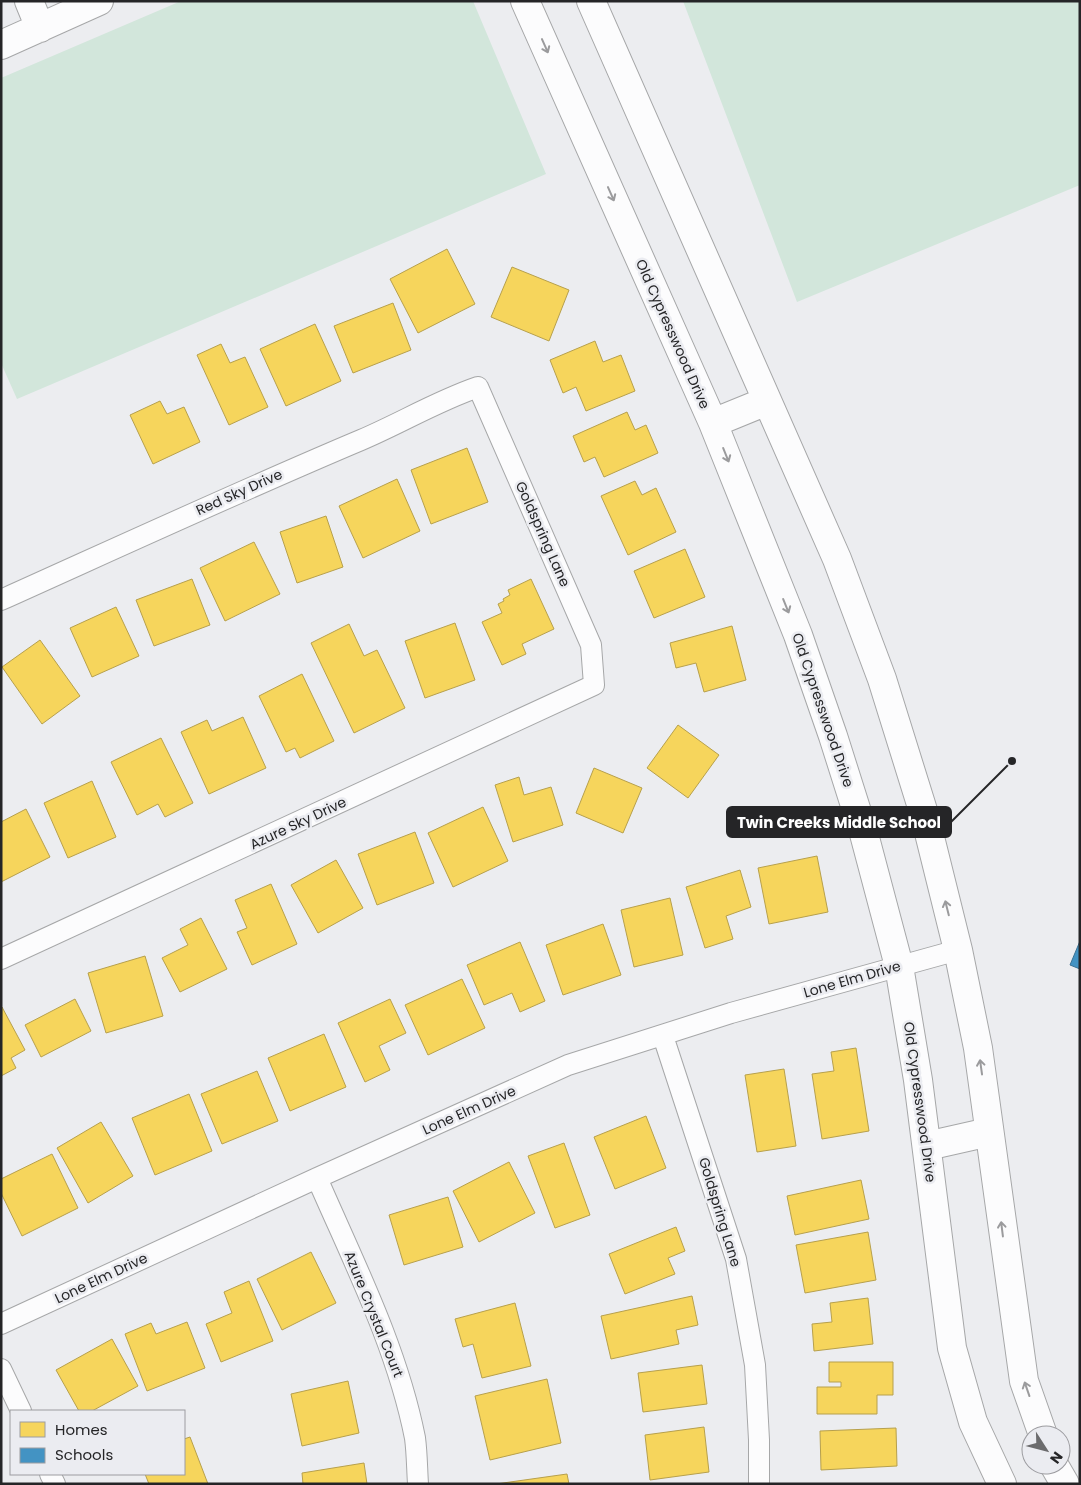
<svg xmlns="http://www.w3.org/2000/svg" width="1081" height="1485" font-family="Poppins,sans-serif">
  <style>
    .green { fill: #d2e6db }
    .homes { fill: #f6d55c; stroke: #b7a04c }
    .schools { fill: #4393c3; stroke: #3a7294 }
    .lines { fill: none; stroke-linecap: round; stroke-linejoin: round }
    .street-casing { stroke: #a6a7a8; stroke-width: 22 }
    .secondary-casing { stroke: #a6a7a8; stroke-width: 30 }
    .street { stroke: #fcfcfd; stroke-width: 20 }
    .secondary { stroke: #fcfcfd; stroke-width: 28 }
    .oneway { stroke: #9b9b9d }
    .labels { text-anchor: middle; stroke-width: 5; stroke-linejoin: round; paint-order: stroke }
    .street-label { font-size: 14px; fill: #252527; stroke: #ebecf1 }
    .leader { fill: none; stroke: #252527; stroke-width: 2 }
    .callout-dot { fill: #252527; stroke: #ebecf1; stroke-width: 2 }
    .callout { fill: #252527; stroke: #252527; stroke-width: 2 }
    .callout-label { font-size: 15px; text-anchor: middle; font-weight: bold; fill: #fff }
  </style>
  <rect width="100%" height="100%" fill="#ecedf0"/>
  <path class="green" d="M181,1H473L546,174L17,399L1,363V78Z
    M683,1H1080V185L797,302Z"/>
  <path class="homes" d="M447,249L475,304L418,333L390,279Z
    M512,267L569,290L549,341L491,317Z
    M393,303L411,350L353,373L334,326Z
    M315,324L341,381L286,406L260,349Z
    M595,341L603,362L621,355L635,391L586,411L576,387L563,393L550,360Z
    M221,344L230,363L245,357L268,407L229,425L197,355Z
    M160,401L167,414L184,407L200,442L153,464L130,415Z
    M627,412L635,430L646,425L658,453L604,477L595,457L584,462L573,436Z
    M467,448L488,502L431,524L411,470Z
    M397,479L420,531L363,558L339,506Z
    M635,481L642,495L656,488L676,532L628,555L601,496Z
    M326,516L343,567L297,583L280,532Z
    M254,542L280,594L225,621L200,568Z
    M685,549L705,597L654,618L634,571Z
    M192,579L210,625L154,646L136,600Z
    M531,579L554,629L522,644L526,654L502,665L482,622L502,613L498,604L504,601L503,599L510,595L508,590Z
    M116,607L139,656L92,677L70,628Z
    M455,623L475,680L425,698L405,641Z
    M349,624L364,656L377,650L405,708L354,733L311,643Z
    M732,626L746,680L704,692L696,663L676,668L670,643Z
    M40,640L80,696L42,724L2,667Z
    M302,674L334,741L300,758L295,748L286,752L259,696Z
    M243,717L266,768L209,794L181,732L207,720L212,731Z
    M678,725L719,755L688,798L647,768Z
    M161,738L193,803L165,817L158,804L137,815L111,762Z
    M594,768L642,788L623,833L576,813Z
    M519,777L524,795L551,787L563,825L513,842L495,785Z
    M92,781L116,837L68,858L44,803Z
    M483,807L508,861L453,887L428,833Z
    M26,809L50,857L1,882V822Z
    M415,832L434,883L377,905L358,854Z
    M817,856L828,912L769,924L758,868Z
    M336,860L363,908L318,933L291,885Z
    M740,870L751,907L726,916L733,939L705,948L686,887Z
    M271,884L297,944L252,965L237,932L247,928L235,900Z
    M670,898L683,955L634,967L621,910Z
    M201,918L227,969L180,992L162,958L188,945L180,929Z
    M603,924L621,975L563,995L546,945Z
    M520,942L545,1001L520,1012L512,993L484,1005L467,965Z
    M145,956L163,1016L106,1033L88,973Z
    M462,979L485,1028L428,1055L405,1005Z
    M75,999L91,1031L41,1057L25,1025Z
    M390,999L406,1033L379,1046L390,1070L365,1082L338,1023Z
    M2,1007L25,1050L11,1058L16,1068L1,1076Z
    M324,1034L346,1087L290,1111L268,1058Z
    M856,1048L869,1131L822,1139L812,1074L834,1071L831,1052Z
    M784,1069L796,1146L757,1152L745,1075Z
    M257,1071L278,1121L222,1144L201,1094Z
    M189,1094L212,1151L155,1175L132,1118Z
    M646,1116L666,1168L615,1189L594,1137Z
    M101,1122L133,1176L88,1203L57,1148Z
    M564,1143L590,1215L555,1228L528,1156Z
    M52,1154L78,1208L22,1236L1,1193V1179Z
    M509,1162L535,1213L479,1242L453,1191Z
    M861,1180L869,1219L795,1235L787,1196Z
    M448,1197L463,1247L404,1265L389,1215Z
    M676,1227L685,1251L668,1258L675,1274L625,1294L609,1254Z
    M868,1232L876,1280L805,1293L796,1245Z
    M311,1252L336,1303L282,1330L257,1279Z
    M249,1281L273,1341L221,1362L206,1324L232,1313L224,1292Z
    M692,1296L698,1325L676,1330L679,1344L611,1359L601,1316Z
    M868,1298L873,1344L814,1351L812,1324L832,1322L830,1303Z
    M515,1303L531,1366L482,1378L473,1344L463,1347L455,1319Z
    M187,1322L205,1368L147,1391L125,1334L151,1323L156,1334Z
    M112,1339L138,1386L92,1411H79L56,1370Z
    M829,1362H893V1395H877V1414H817V1387H841V1382H829Z
    M702,1365L707,1404L643,1412L638,1373Z
    M547,1379L561,1443L490,1460L475,1396Z
    M348,1381L359,1433L302,1446L291,1394Z
    M704,1427L709,1472L650,1480L645,1435Z
    M896,1428L897,1466L821,1470L820,1431Z
    M190,1437L208,1484H149L145,1474H184V1439Z
    M364,1463L367,1484H303L302,1473Z
    M567,1474L569,1484H496Z"/>
  <path class="schools" d="M1080,941V969L1070,965Z"/>
  <g class="lines">
    <g class="street-casing">
      <path id="street" d="M1,600C121,546 240,491 361,440C401,423 437,401 478,387L591,645L594,685L1,959
        M663,1036L736,1259L755,1365L759,1440V1484
        M317,1178C354,1263 397,1347 415,1438C417,1453 417,1469 418,1484
        M1,1324L317,1178L568,1065L731,1013L958,950
        M1,1369L21,1411
        M50,1474L55,1484"/>
    </g>
    <g class="secondary-casing">
      <path id="secondary" d="M29,1L40,28
        M525,1L713,423L798,635L833,736L864,834L899,966L918,1080L952,1348L973,1422L1002,1484
        M591,1L837,559L882,679L925,817L958,950L978,1048L1024,1381L1043,1435
        M1,45L99,1
        M713,423L767,401
        M927,1146L989,1132
        M1054,1465L1065,1484"/>
    </g>
    <use href="#street" class="street"/>
    <use href="#secondary" class="secondary"/>
  </g>
  <defs><path id="oneway-shaft" d="M-6 0H5M1.5-3L5.5 0L1.5 3" fill="none" stroke-width="1.6" stroke-linecap="round" stroke-linejoin="round" transform="scale(1.25)"/></defs>
  <g class="oneway">
    <use href="#oneway-shaft" transform="translate(545 46) rotate(66)"/>
    <use href="#oneway-shaft" transform="translate(611 194) rotate(66)"/>
    <use href="#oneway-shaft" transform="translate(726 455) rotate(68)"/>
    <use href="#oneway-shaft" transform="translate(786 606) rotate(68)"/>
    <use href="#oneway-shaft" transform="translate(947 908) rotate(-104)"/>
    <use href="#oneway-shaft" transform="translate(981 1067) rotate(-98)"/>
    <use href="#oneway-shaft" transform="translate(1002 1229) rotate(-97)"/>
    <use href="#oneway-shaft" transform="translate(1027 1389) rotate(-109)"/>
  </g>
  <g class="labels">
    <g class="street-label">
      <text transform="translate(673 334) rotate(66)" y="5">Old Cypresswood Drive</text>
      <text transform="translate(239 492) rotate(-24)" y="5">Red Sky Drive</text>
      <text transform="translate(543 534) rotate(66)" y="5">Goldspring Lane</text>
      <text transform="translate(823 710) rotate(71)" y="5">Old Cypresswood Drive</text>
      <text transform="translate(298 823) rotate(-25)" y="5">Azure Sky Drive</text>
      <text transform="translate(852 979) rotate(-16)" y="5">Lone Elm Drive</text>
      <text transform="translate(920 1102) rotate(82)" y="5">Old Cypresswood Drive</text>
      <text transform="translate(469 1110) rotate(-24)" y="5">Lone Elm Drive</text>
      <text transform="translate(720 1212) rotate(73)" y="5">Goldspring Lane</text>
      <text transform="translate(101 1278) rotate(-25)" y="5">Lone Elm Drive</text>
      <text transform="translate(374 1314) rotate(68)" y="5">Azure Crystal Court</text>
    </g>
  </g>
  <path class="leader" d="M1012 761L951 822"/>
  <circle class="callout-dot" cx="1012" cy="761" r="5"/>
  <rect class="callout" x="727" y="807" width="224" height="30" rx="5"/>
  <g class="callout-label">
    <text x="839" y="828">Twin Creeks Middle School</text>
  </g>
  <rect width="1081" height="1485" fill="none" stroke="#252527" stroke-width="5"/>
  <rect x="10" y="1410" width="175" height="65" fill="#ebecf1" stroke="#9c9ca0"/>
  <rect x="20" y="1422" width="25" height="15" fill="#f6d55c" stroke="#9c9ca0"/>
  <text x="55" y="1435" font-size="15" fill="#252527">Homes</text>
  <rect x="20" y="1448" width="25" height="15" fill="#4393c3" stroke="#9c9ca0"/>
  <text x="55" y="1460" font-size="15" fill="#252527">Schools</text>
  <g transform="translate(1046 1450) rotate(126)"><circle r="24" fill="#ebecf1" stroke="#9c9ca0"/>
  <path d="M0-4L9 19L0 12L-9 19Z" fill="#6b6b6d"/>
  <text y="-8" font-size="14" font-weight="bold" text-anchor="middle" fill="#252527">N</text>
  </g>
</svg>
